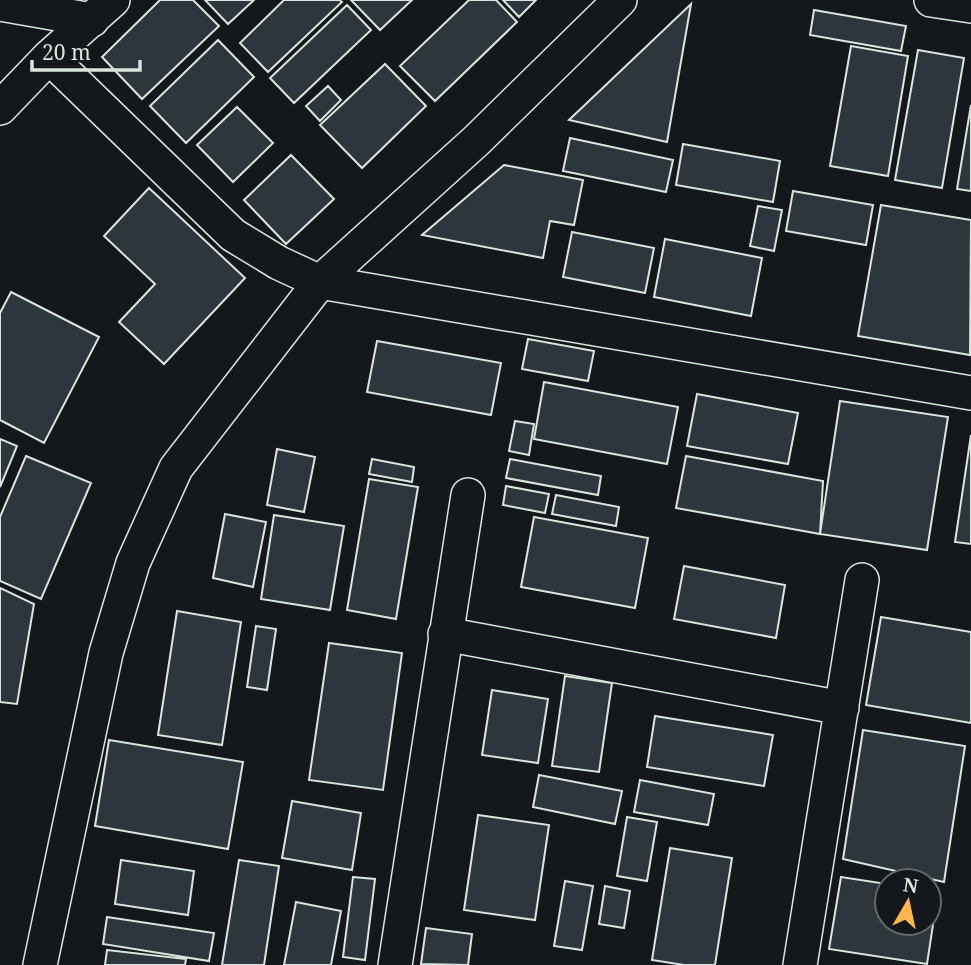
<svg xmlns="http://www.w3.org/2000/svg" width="971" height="965" font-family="'Noto Serif',serif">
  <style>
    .building { fill: #2c363c; stroke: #d8e6dc; stroke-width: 2 }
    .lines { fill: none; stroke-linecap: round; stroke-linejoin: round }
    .minor-casing { stroke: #d8e6dc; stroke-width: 36 }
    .minor { stroke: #14181c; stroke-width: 33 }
  </style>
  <rect width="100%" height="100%" fill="#14181c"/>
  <path class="building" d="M160,0H193L219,26L142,99L102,57Z
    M205,0H254L228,24Z
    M284,0H339L342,2L268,72L240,43Z
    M351,0H412L380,30Z
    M469,0H496L517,22L435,101L400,66Z
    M503,0H536L519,17Z
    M691,4L667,142L569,120Z
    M347,5L371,30L294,103L270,78Z
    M814,10L906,26L901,51L810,35Z
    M218,40L254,77L186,143L150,106Z
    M851,46L908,56L888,176L830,166Z
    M918,50L964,58L942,188L895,180Z
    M385,64L426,106L362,168L320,125Z
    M328,86L341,100L320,121L306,106Z
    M971,105V191L957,189Z
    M237,107L273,143L233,182L197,145Z
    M570,138L673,160L666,192L563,171Z
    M683,144L780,161L773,202L676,185Z
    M291,155L334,199L286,244L244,200Z
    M504,165L583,180L574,225L550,221L543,258L422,235Z
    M149,188L245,278L164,364L119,322L155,284L104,236Z
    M793,191L873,205L866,245L786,231Z
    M881,205L971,220L970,355L858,336Z
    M758,206L782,210L774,251L750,246Z
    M572,232L654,248L645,293L563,277Z
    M665,239L762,258L751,316L654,297Z
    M11,292L99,337L44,443L0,420V313Z
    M528,339L594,351L588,381L522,369Z
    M377,341L501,363L491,415L367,392Z
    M544,382L678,407L667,464L534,439Z
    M697,394L798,413L788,464L687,446Z
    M840,401L948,417L927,550L820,534Z
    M515,421L534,424L529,455L509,451Z
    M971,435V544L955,542Z
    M0,439L17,446L0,487Z
    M277,449L315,457L304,512L267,505Z
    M26,456L91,483L41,599L0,581V517Z
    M686,456L823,481L820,534L676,508Z
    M372,459L414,467L412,482L369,474Z
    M510,459L601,476L598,495L506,478Z
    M369,479L418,487L396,619L347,610Z
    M506,486L549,494L545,513L503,505Z
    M556,495L619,507L616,526L552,514Z
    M225,514L266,522L253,587L213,578Z
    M274,515L344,526L330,610L261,599Z
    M534,517L648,538L635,608L521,587Z
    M684,566L785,585L776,638L674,619Z
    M0,588L34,604L17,704L0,702Z
    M177,611L241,622L222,745L158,735Z
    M881,617L971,632V723L866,705Z
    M256,626L276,629L267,690L247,687Z
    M329,643L402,653L383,790L309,780Z
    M565,676L612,683L599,772L552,766Z
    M492,690L548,699L538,763L482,755Z
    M655,716L773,735L764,786L647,767Z
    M863,730L965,746L944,882L843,859Z
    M109,740L243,762L228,849L95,826Z
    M539,775L622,791L615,824L533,807Z
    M640,780L714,794L708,825L634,812Z
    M292,801L361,813L352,870L282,858Z
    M478,815L549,825L535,920L464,910Z
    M627,817L657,822L647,881L617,876Z
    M670,848L732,858L715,965H684L652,960Z
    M121,860L194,871L188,915L115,904Z
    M239,860L279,866L264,965H222Z
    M353,877L375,879L365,960L343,957Z
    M841,877L887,884V923H929V891L938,892L927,964L829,949Z
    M565,881L593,886L582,950L554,946Z
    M605,886L630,891L624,928L599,924Z
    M296,902L341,911L331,965H284Z
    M107,917L214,933L209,961L103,944Z
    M426,928L472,934L468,965L421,964Z
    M107,950L186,959L185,965H105Z"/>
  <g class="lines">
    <g class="minor-casing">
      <path id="minor" d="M931,0L971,6
        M0,4L92,20
        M49,57L233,235L279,263L320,282L971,393
        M0,108L49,57L113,0
        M445,634L842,708
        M40,965L106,653L133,563L176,468L320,282L476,141L620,0
        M395,965L468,495
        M800,965L862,580"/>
    </g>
    <use href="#minor" class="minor"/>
  </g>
  <g transform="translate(908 902) rotate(9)"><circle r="33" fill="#14181c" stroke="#626a69" stroke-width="2"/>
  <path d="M0-5L12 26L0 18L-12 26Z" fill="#ffb74d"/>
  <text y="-10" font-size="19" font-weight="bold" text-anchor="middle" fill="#d8e6dc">N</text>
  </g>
  <path d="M32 60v10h108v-10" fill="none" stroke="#d8e6dc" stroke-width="3.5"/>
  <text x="42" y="60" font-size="21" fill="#d8e6dc" stroke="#14181c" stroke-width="5" paint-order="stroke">20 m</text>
</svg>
